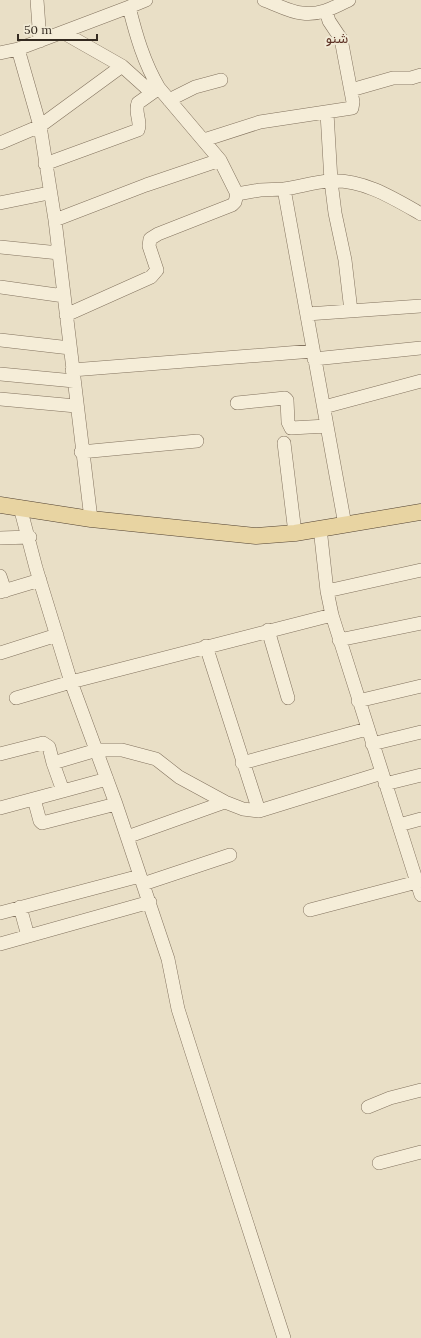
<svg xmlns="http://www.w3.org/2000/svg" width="421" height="1338" font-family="Lora,'Noto Sans Arabic',serif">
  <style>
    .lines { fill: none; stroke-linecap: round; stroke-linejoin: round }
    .minor-casing { stroke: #82725e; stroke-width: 14 }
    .major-casing { stroke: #514131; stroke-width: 17 }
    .minor { stroke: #f5edd8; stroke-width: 13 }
    .major { stroke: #e8d4a2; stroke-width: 16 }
    .labels { text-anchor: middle; stroke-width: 4; stroke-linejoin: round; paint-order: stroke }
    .quarter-label { font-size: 14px; fill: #5c3124; stroke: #f1ead5 }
  </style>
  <rect width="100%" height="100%" fill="#e9dfc6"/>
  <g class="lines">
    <g class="minor-casing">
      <path id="minor" d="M37,0L40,41
        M264,0C276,4 289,12 302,13C319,16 335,7 349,0
        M129,7L146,0
        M64,33L122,66L152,93
        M18,49L40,126L55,220L91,519
        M0,53L18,49L129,7C136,35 144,63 159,88L220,160L237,194L260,190L284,189L345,525
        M351,90L393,78H411L421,75
        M169,100L195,87L221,80
        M327,113L331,181L335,213L345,260L351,311
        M204,140L260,122L352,108L353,102L341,39L329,21L326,11
        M0,143L40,126L122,66
        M45,164L138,130C142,122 134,113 138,103L159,88
        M284,189C299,187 314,182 329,181C363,179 393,198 421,214
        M0,203L49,193
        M55,220L146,185L220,160
        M0,247L59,253
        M0,287L64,296
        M307,314L421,306
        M66,315L151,277L157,270L149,246L150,239L158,234L232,205L235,202L237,194
        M0,340L70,348
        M314,359L421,348
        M72,370L313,351
        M0,374L74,381
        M0,399L76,406
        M237,403L285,398L287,400L288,422L291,428L327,426
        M324,407L421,381
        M284,443L295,533
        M81,452L197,441
        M20,507L36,568L71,682L116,804L168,959L178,1009L192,1053L284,1338
        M320,528L327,591L332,615L421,895
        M0,538L30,537
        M0,576L5,591
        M327,591L421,570
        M0,592L40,580
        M268,630L288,698
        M339,640L421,623
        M0,653L57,635
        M16,698L71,682L332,615
        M358,701L421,686
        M372,744L421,732
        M0,754L43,743L49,747L53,763
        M242,763L367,729
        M385,784L421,775
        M63,791L107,779
        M34,799L40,821L42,823L116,804
        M0,808L63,791L53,763L97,750H122L156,759L179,777L225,802L243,809L259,811L206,646
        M259,811L382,773
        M399,825L421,819
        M127,837L225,802
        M143,884L230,855
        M20,907L28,936
        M310,910L417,882
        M0,913L140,876
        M0,944L150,902
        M368,1107L390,1098L421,1090
        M379,1163L421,1152"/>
    </g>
    <g class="major-casing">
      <path id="major" d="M0,505L91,519L256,536L295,533L421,512"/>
    </g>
    <use href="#minor" class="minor"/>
    <use href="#major" class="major"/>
  </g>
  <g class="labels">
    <g class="quarter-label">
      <text x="337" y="43">شنو</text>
    </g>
  </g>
  <path d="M18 34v6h79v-6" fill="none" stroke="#342a20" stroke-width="2"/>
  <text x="24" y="34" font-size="12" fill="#342a20" stroke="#f1ead5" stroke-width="3" paint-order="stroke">50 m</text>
</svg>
